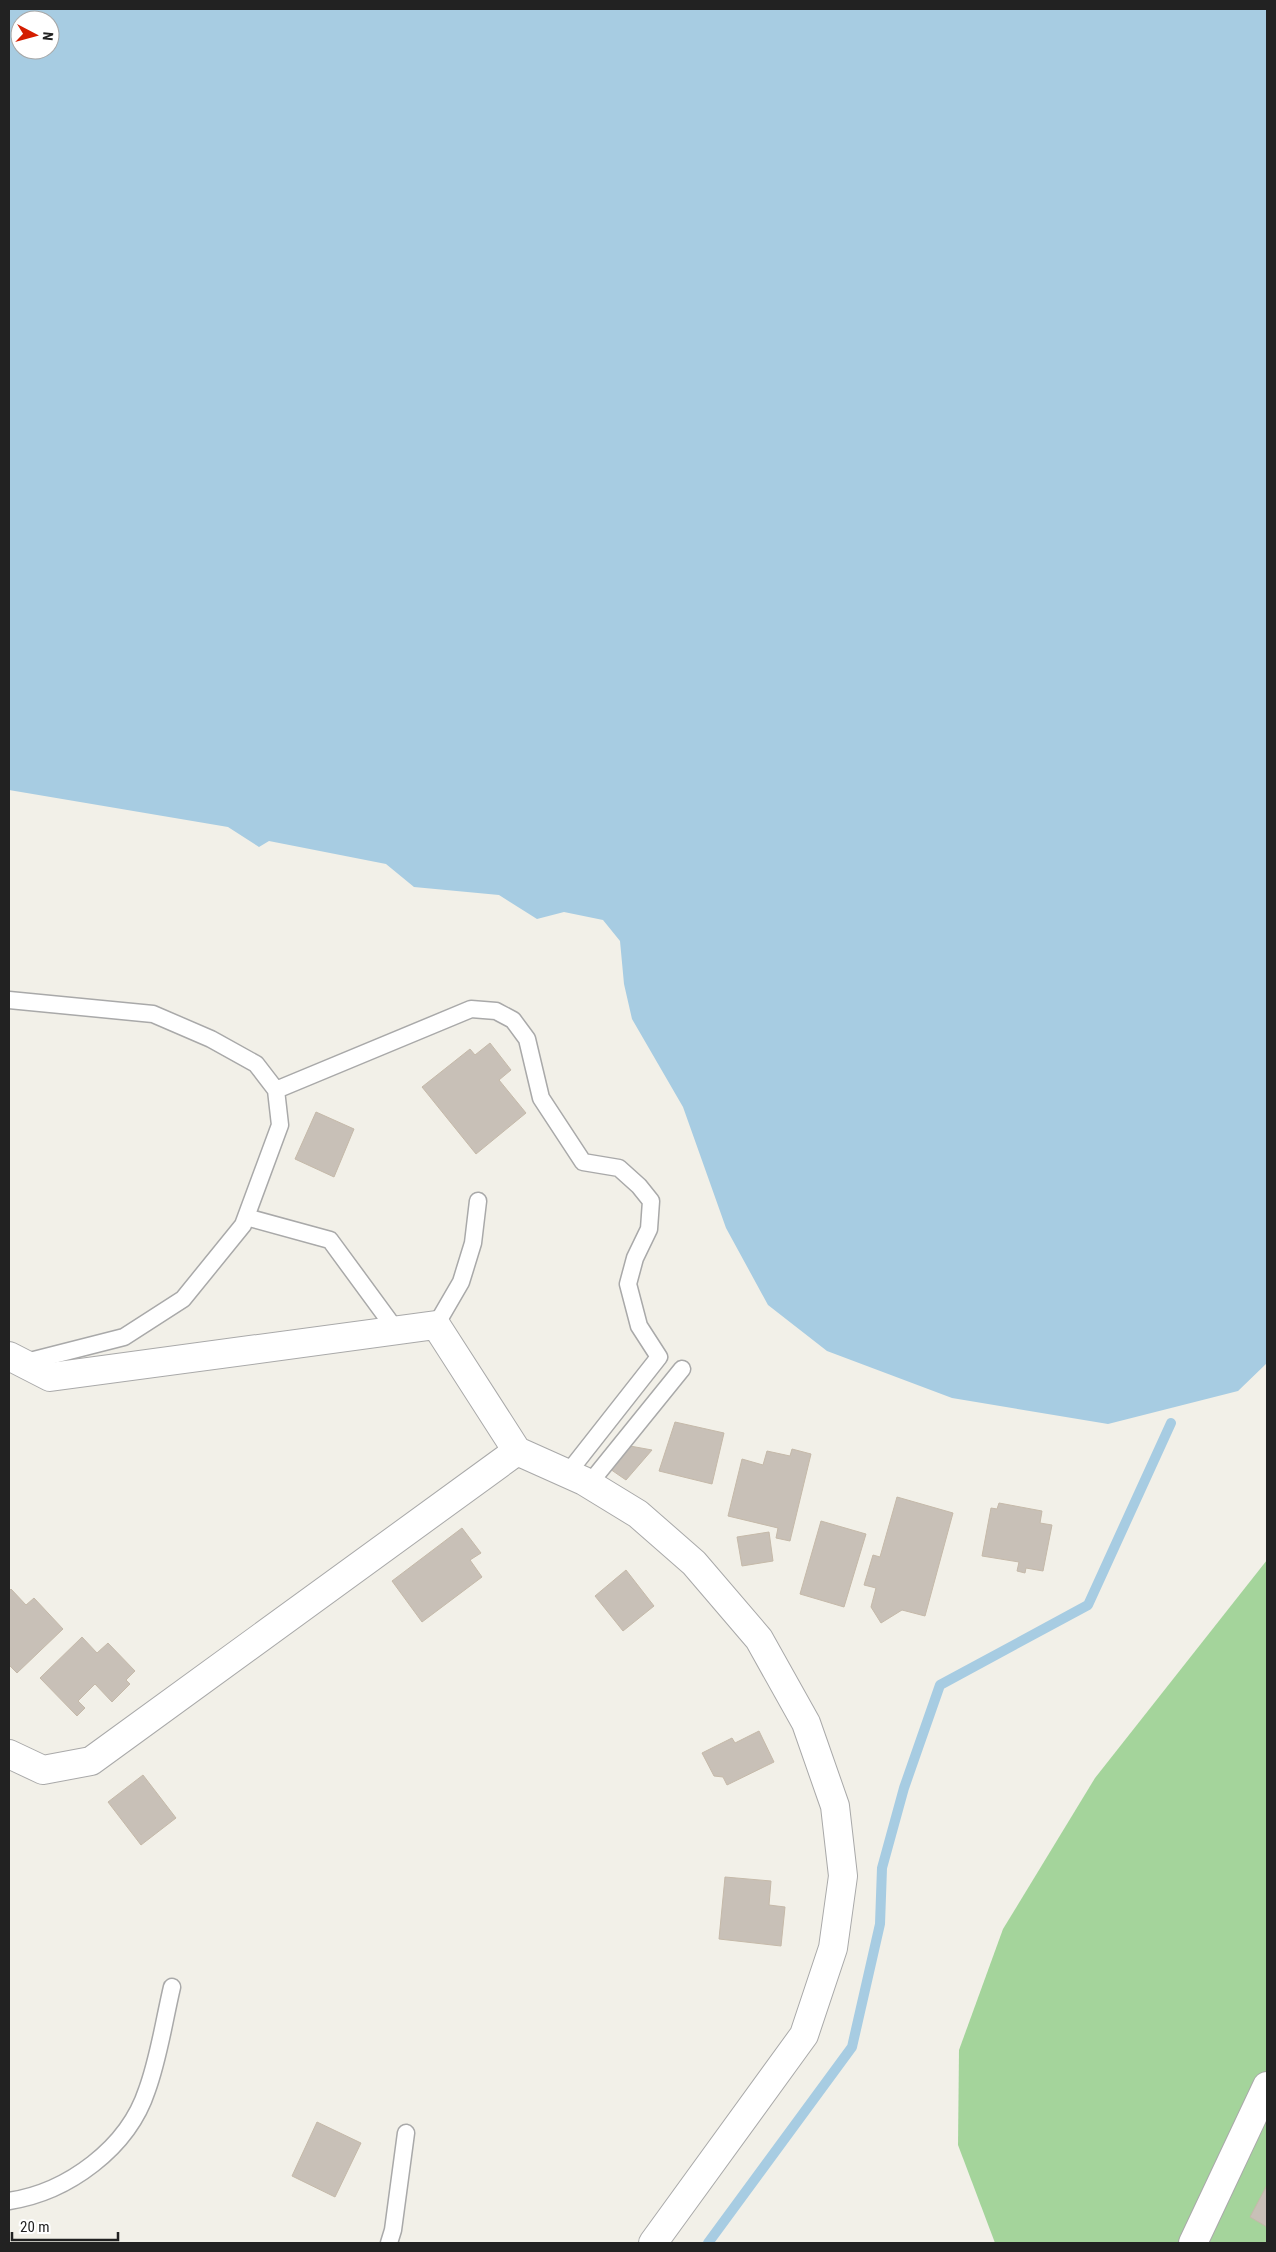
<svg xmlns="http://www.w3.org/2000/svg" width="1276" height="2252" font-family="'Roboto Condensed',sans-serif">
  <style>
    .forest { fill: #a4d49b }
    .water { fill: #a7cce2; fill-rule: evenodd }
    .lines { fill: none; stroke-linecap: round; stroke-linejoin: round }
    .stream { stroke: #a7cce2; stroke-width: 10 }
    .building { fill: #c8c0b7; stroke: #c5b9a9 }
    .service-casing { stroke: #a9a9a9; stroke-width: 19 }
    .minor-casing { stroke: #a9a9a9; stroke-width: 30 }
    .tertiary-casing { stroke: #a9a9a9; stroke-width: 30 }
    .service { stroke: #fff; stroke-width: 16 }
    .minor { stroke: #fff; stroke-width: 28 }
    .tertiary { stroke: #fff; stroke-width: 28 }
  </style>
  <rect width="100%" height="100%" fill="#f2f0e8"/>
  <path class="forest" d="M1267,1560V2243H995L958,2145L959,2050L1003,1929L1095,1778Z"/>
  <path class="water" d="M9,9H1267V1363L1238,1391L1108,1424L952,1398L827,1351L768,1305L726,1228L683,1107L632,1019L624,984L620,941L603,920L564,912L537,919L499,895L414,887L386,864L269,841L259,847L228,827L9,790ZM20,20H50V50H20Z"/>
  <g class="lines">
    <path class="stream" d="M708,2243L852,2047L880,1924L882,1868L904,1788L940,1685L1088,1605L1171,1423"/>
  </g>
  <path class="building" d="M490,1043L511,1070L499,1080L526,1113L476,1154L422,1087L470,1049L475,1055Z
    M316,1112L354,1129L334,1177L295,1159Z
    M675,1422L724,1433L712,1484L659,1471Z
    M630,1446L652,1450L626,1480L610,1469Z
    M792,1449L811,1454L790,1541L776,1538L778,1528L728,1516L742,1459L763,1465L767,1451L790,1456Z
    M897,1497L953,1513L925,1616L902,1610L881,1623L871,1607L876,1588L864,1585L873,1555L880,1557Z
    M999,1503L1042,1511L1040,1523L1052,1525L1043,1571L1026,1568L1025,1573L1017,1571L1019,1562L982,1556L991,1508L997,1509Z
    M821,1521L866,1534L844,1607L800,1594Z
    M462,1528L481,1553L470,1560L482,1577L422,1622L392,1581Z
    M769,1532L773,1561L742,1566L737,1537Z
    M626,1570L654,1606L623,1631L595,1596Z
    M11,1589L26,1605L34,1598L63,1629L17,1673L9,1665V1591Z
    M82,1637L97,1653L108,1643L135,1671L126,1680L130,1684L112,1702L95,1684L78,1701L85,1708L77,1716L40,1678Z
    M759,1731L774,1762L727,1785L723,1777L714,1776L702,1753L732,1738L735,1743Z
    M143,1775L176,1818L141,1845L108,1802Z
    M725,1877L771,1881L769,1905L785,1907L781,1946L719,1939Z
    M317,2122L361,2143L335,2197L292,2176Z
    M1267,2185V2227L1250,2217Z"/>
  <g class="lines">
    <g class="service-casing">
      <path id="service" d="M9,1000L153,1014L211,1039L256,1064L276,1090L280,1125L243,1225L183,1299L124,1337L22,1363
        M276,1090L471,1009L496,1011L513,1020L527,1039L541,1098L583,1162L619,1168L639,1186L651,1201L649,1229L635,1258L628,1284L639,1326L659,1357L567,1474
        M246,1217L330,1240L396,1330
        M436,1325L461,1282L473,1243L478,1201
        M589,1484L682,1369
        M9,2201C68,2192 128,2148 147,2090C159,2057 164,2021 172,1987
        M389,2243L393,2230L406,2133"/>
    </g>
    <g class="minor-casing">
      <path id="minor" d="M9,1356L50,1377L436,1325L517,1451L584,1481L638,1514L694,1563L759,1639L806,1723L835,1806L843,1876L833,1948L804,2035L653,2243
        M9,1754L43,1770L91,1761L517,1451"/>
    </g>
    <g class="tertiary-casing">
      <path id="tertiary" d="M1193,2243L1267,2086"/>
    </g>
    <use href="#service" class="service"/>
    <use href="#minor" class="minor"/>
    <use href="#tertiary" class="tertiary"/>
  </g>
  <rect width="1276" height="2252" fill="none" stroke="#222222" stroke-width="20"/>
  <g transform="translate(35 35) rotate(96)"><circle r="24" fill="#ffffff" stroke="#a7a7a7"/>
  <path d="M0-4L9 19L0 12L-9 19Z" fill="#d41d00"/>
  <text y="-8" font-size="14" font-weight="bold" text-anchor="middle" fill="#222222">N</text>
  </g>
  <path d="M12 2232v8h106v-8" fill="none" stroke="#222222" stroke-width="2.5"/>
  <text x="20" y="2232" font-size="15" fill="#222222" stroke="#ffffff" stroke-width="4" paint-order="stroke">20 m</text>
</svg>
